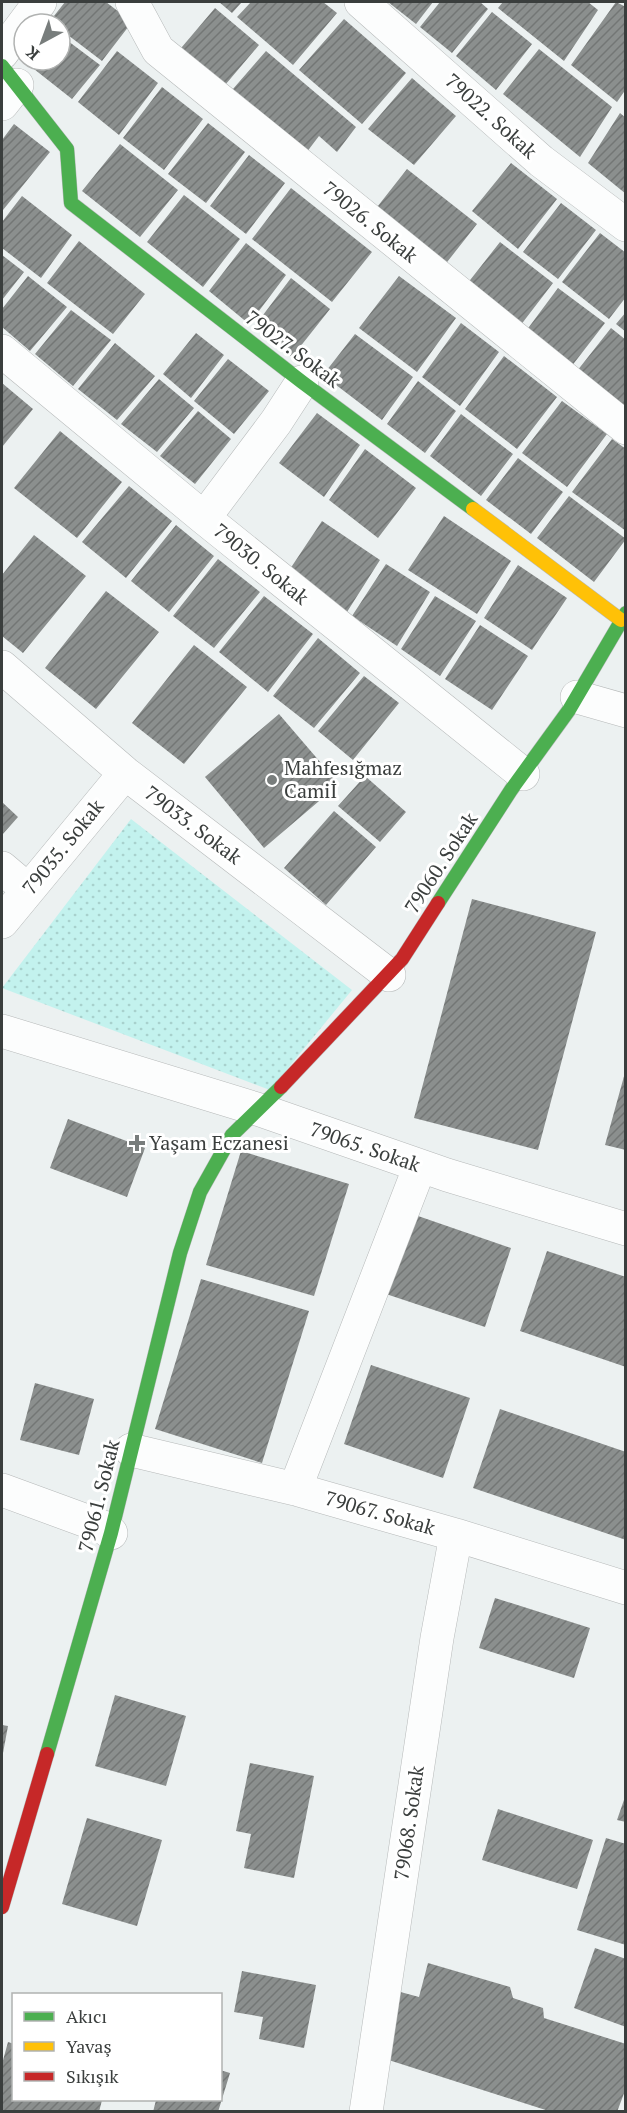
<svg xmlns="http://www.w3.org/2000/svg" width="627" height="2113" font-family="'PT Serif',serif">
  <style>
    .grass { fill: url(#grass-dots) }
    .building { fill: url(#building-hatch) }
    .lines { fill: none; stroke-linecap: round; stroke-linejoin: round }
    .street-casing { stroke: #b6b9b9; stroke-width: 34 }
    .fast-casing { stroke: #b6b9b9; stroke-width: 15 }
    .slow-casing { stroke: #b6b9b9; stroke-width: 15 }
    .jam-casing { stroke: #b6b9b9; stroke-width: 15 }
    .street { stroke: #fcfdfd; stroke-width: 33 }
    .fast { stroke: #4caf50; stroke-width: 14 }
    .slow { stroke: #ffc107; stroke-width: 14 }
    .jam { stroke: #c62828; stroke-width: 14 }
    .poi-dot { fill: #787d7c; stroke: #fff; stroke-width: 2 }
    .labels { text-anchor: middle; stroke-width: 6; stroke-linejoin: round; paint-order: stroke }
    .street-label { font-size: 20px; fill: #3a3e3d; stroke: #fff }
    .poi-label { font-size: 20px; fill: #3a3e3d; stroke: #fff; text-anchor: start }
  </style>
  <defs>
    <pattern id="grass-dots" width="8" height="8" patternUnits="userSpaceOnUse" patternTransform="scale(1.5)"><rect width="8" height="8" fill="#c3f2ee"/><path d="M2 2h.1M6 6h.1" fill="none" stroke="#a8d1cd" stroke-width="1.8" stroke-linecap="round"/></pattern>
    <pattern id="building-hatch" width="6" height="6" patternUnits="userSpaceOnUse" patternTransform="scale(1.5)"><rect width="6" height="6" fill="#8b8f8e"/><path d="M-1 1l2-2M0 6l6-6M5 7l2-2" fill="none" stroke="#737675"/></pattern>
  </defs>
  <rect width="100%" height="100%" fill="#ecf1f1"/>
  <path class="grass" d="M131,819L352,990L270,1090L2,988Z"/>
  <path class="building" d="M65,2H106L132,22L102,61L60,29V24L50,21Z
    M219,2H242L232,13Z
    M251,2H323L337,13L293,65L237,17Z
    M388,2H433L416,24Z
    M440,2H480L488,9L452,53L420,27Z
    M503,2H588L598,10L564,61L498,8Z
    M616,2L626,7V89L617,102L571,65Z
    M215,8L259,45L220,91L176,54Z
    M492,12L532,44L496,90L456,56Z
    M344,19L406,73L362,124L299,70Z
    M60,35L100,65L72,99L20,58L24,53V60H60Z
    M539,49L612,107L580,157L503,94Z
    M117,51L158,83L119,135L78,102Z
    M266,51L356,127L337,152L319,136L303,157L226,97Z
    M412,78L456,116L414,165L368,129Z
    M162,87L203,119L164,170L123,138Z
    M620,113L626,118V194L588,163Z
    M208,123L245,152L206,203L168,174Z
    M14,124L50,152L3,210L2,140Z
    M120,144L178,190L140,237L82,191Z
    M249,155L285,183L246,234L210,206Z
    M511,163L557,199L518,249L472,211Z
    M407,169L477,224L444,266L374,211Z
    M291,188L372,252L332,302L252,239Z
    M184,195L240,239L203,287L147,242Z
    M22,196L72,235L41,278L2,248V222Z
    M561,203L596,230L558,279L523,252Z
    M600,233L626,253V297L609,319L562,282Z
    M79,241L145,294L113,334L47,283Z
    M500,242L553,283L520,326L467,284Z
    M246,243L286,275L249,324L209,291Z
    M2,255L24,272L2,300Z
    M28,276L67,307L30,351L2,327V309Z
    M399,276L456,318L417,372L359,328Z
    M291,278L330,309L292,357L254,327Z
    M558,288L605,323L571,367L526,331Z
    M71,310L111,340L73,386L35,354Z
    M626,312V332L616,324Z
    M461,323L499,352L460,406L422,377Z
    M611,328L626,340V409L577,371Z
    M196,333L224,355L191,398L163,374Z
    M355,334L413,377L382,420L323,375Z
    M115,343L155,376L117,420L78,389Z
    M504,356L557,397L517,449L465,409Z
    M228,359L269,391L234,434L194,401Z
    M159,379L194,408L157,452L121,424Z
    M418,381L456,411L425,453L387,424Z
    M2,383L33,409L2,447Z
    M562,401L607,434L567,487L522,453Z
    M198,411L231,439L195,484L160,456Z
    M317,413L360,445L324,497L279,463Z
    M461,414L513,454L481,496L430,456Z
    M60,431L122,482L77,538L14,488Z
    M612,439L626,449V531L572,492Z
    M365,449L416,488L378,538L329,500Z
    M518,458L563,492L531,534L486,500Z
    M129,486L172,521L126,578L82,542Z
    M569,496L626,539L594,582L537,538Z
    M444,516L511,561L477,614L408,570Z
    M322,521L380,560L347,612L288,572Z
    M176,525L214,556L169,612L131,581Z
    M34,535L86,576L23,653L2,636V575Z
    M218,559L260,592L214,648L173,616Z
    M386,564L430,592L397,646L352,616Z
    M518,565L567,598L532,650L484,618Z
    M106,591L159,632L96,709L45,668Z
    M264,596L313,634L268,692L219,652Z
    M435,596L476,621L440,676L401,649Z
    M480,625L528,656L492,710L445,679Z
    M318,638L360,673L314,728L273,696Z
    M194,645L247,687L184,764L132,723Z
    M364,676L399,703L353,760L318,731Z
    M279,714L339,784L264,848L205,777Z
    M365,776L406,812L380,842L338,806Z
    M2,802L18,817L2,835Z
    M334,811L376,847L326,905L284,868Z
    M472,899L596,932L538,1150L414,1118Z
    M626,1069V1150L605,1145Z
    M68,1119L145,1148L127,1197L50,1168Z
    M241,1151L349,1184L314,1296L206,1265Z
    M392,1207L511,1248L485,1327L365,1287Z
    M547,1251L626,1277V1367L520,1331Z
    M201,1279L309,1311L262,1463L155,1429Z
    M371,1365L470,1398L443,1478L344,1444Z
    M35,1383L94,1399L79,1455L20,1440Z
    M500,1409L626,1452V1540L473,1488Z
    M495,1598L590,1628L574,1678L479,1648Z
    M115,1695L186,1716L166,1786L95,1766Z
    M2,1725L8,1726L3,1753H2Z
    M250,1763L314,1776L294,1878L244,1868L251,1834L236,1831Z
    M626,1794V1822L617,1820Z
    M498,1809L593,1840L577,1889L482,1860Z
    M87,1818L162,1840L137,1926L62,1904Z
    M606,1838L626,1844V1945L577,1930Z
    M595,1948L626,1959V2027L574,2008Z
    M428,1963L510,1987L513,1998L543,2008L544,2018L626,2044V2088L617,2112H552L376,2056L382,1987L419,1997Z
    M242,1971L316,1985L304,2048L259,2039L263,2017L234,2012Z
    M8,2042L14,2044V2100H102L99,2112H2V2064Z
    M220,2070L230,2073L218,2112H153L156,2100H220Z"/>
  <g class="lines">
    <g class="street-casing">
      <path id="street" d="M132,2L158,50L626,428
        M361,2L541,161L626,225
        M2,53L40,2
        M2,104L17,85
        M2,351L204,518L523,774
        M204,518L276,422L302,382
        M2,667L125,773L389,975
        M577,697L626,711
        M2,868L28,890
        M2,922L125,773
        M2,1031L260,1110L447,1175L626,1229
        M131,1450L295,1489L456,1535L626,1588
        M295,1489L420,1166
        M2,1490L103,1527L111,1533
        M366,2112L437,1638L456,1535"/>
    </g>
    <g class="fast-casing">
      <path id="fast" d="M2,66L67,149L71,203L302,382L473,509
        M438,903L511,790L569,710L626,613
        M47,1754L111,1533L180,1253L200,1192L232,1135L281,1087"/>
    </g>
    <g class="slow-casing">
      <path id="slow" d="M473,509L621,620"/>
    </g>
    <g class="jam-casing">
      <path id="jam" d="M281,1087L402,959L438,903
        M2,1907L47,1754"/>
    </g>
    <use href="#street" class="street"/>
    <use href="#fast" class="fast"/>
    <use href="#slow" class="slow"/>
    <use href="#jam" class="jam"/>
  </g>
  <g class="poi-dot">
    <circle cx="272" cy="780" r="6"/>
    <path d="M134 1134h6v6h6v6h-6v6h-6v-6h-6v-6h6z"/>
  </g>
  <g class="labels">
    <g class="street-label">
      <text transform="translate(491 116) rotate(42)" y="7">79022. Sokak</text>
      <text transform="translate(370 222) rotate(39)" y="7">79026. Sokak</text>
      <text transform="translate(293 349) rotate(37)" y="7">79027. Sokak</text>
      <text transform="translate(261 564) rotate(39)" y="7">79030. Sokak</text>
      <text transform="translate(193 825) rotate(37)" y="7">79033. Sokak</text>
      <text transform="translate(63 847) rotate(-51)" y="7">79035. Sokak</text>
      <text transform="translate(441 863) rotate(-57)" y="7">79060. Sokak</text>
      <text transform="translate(365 1147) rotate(19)" y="7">79065. Sokak</text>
      <text transform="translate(99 1496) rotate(-76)" y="7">79061. Sokak</text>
      <text transform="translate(380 1513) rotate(16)" y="7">79067. Sokak</text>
      <text transform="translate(409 1823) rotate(-82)" y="7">79068. Sokak</text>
    </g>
    <g class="poi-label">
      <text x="284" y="775">Mahfesığmaz<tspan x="284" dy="23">Camiİ</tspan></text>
      <text x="149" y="1150">Yaşam Eczanesi</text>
    </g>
  </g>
  <rect width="627" height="2113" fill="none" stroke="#3a3e3d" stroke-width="6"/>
  <rect x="12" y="1993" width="210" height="108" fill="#ffffff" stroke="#b0b2b1" stroke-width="1.5"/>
  <rect x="24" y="2012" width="30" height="9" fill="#4caf50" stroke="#b0b2b1" stroke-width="1.5"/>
  <text x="66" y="2023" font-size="18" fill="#3a3e3d">Akıcı</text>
  <rect x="24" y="2042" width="30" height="9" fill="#ffc107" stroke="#b0b2b1" stroke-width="1.5"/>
  <text x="66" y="2053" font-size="18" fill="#3a3e3d">Yavaş</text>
  <rect x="24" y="2072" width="30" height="9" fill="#c62828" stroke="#b0b2b1" stroke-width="1.5"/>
  <text x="66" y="2083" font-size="18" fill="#3a3e3d">Sıkışık</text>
  <g transform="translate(42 42) rotate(221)"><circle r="28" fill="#ffffff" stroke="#b0b2b1" stroke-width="1.5"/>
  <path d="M0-4.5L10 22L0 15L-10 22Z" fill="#787d7c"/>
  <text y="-9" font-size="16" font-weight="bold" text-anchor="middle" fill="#3a3e3d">K</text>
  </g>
</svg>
